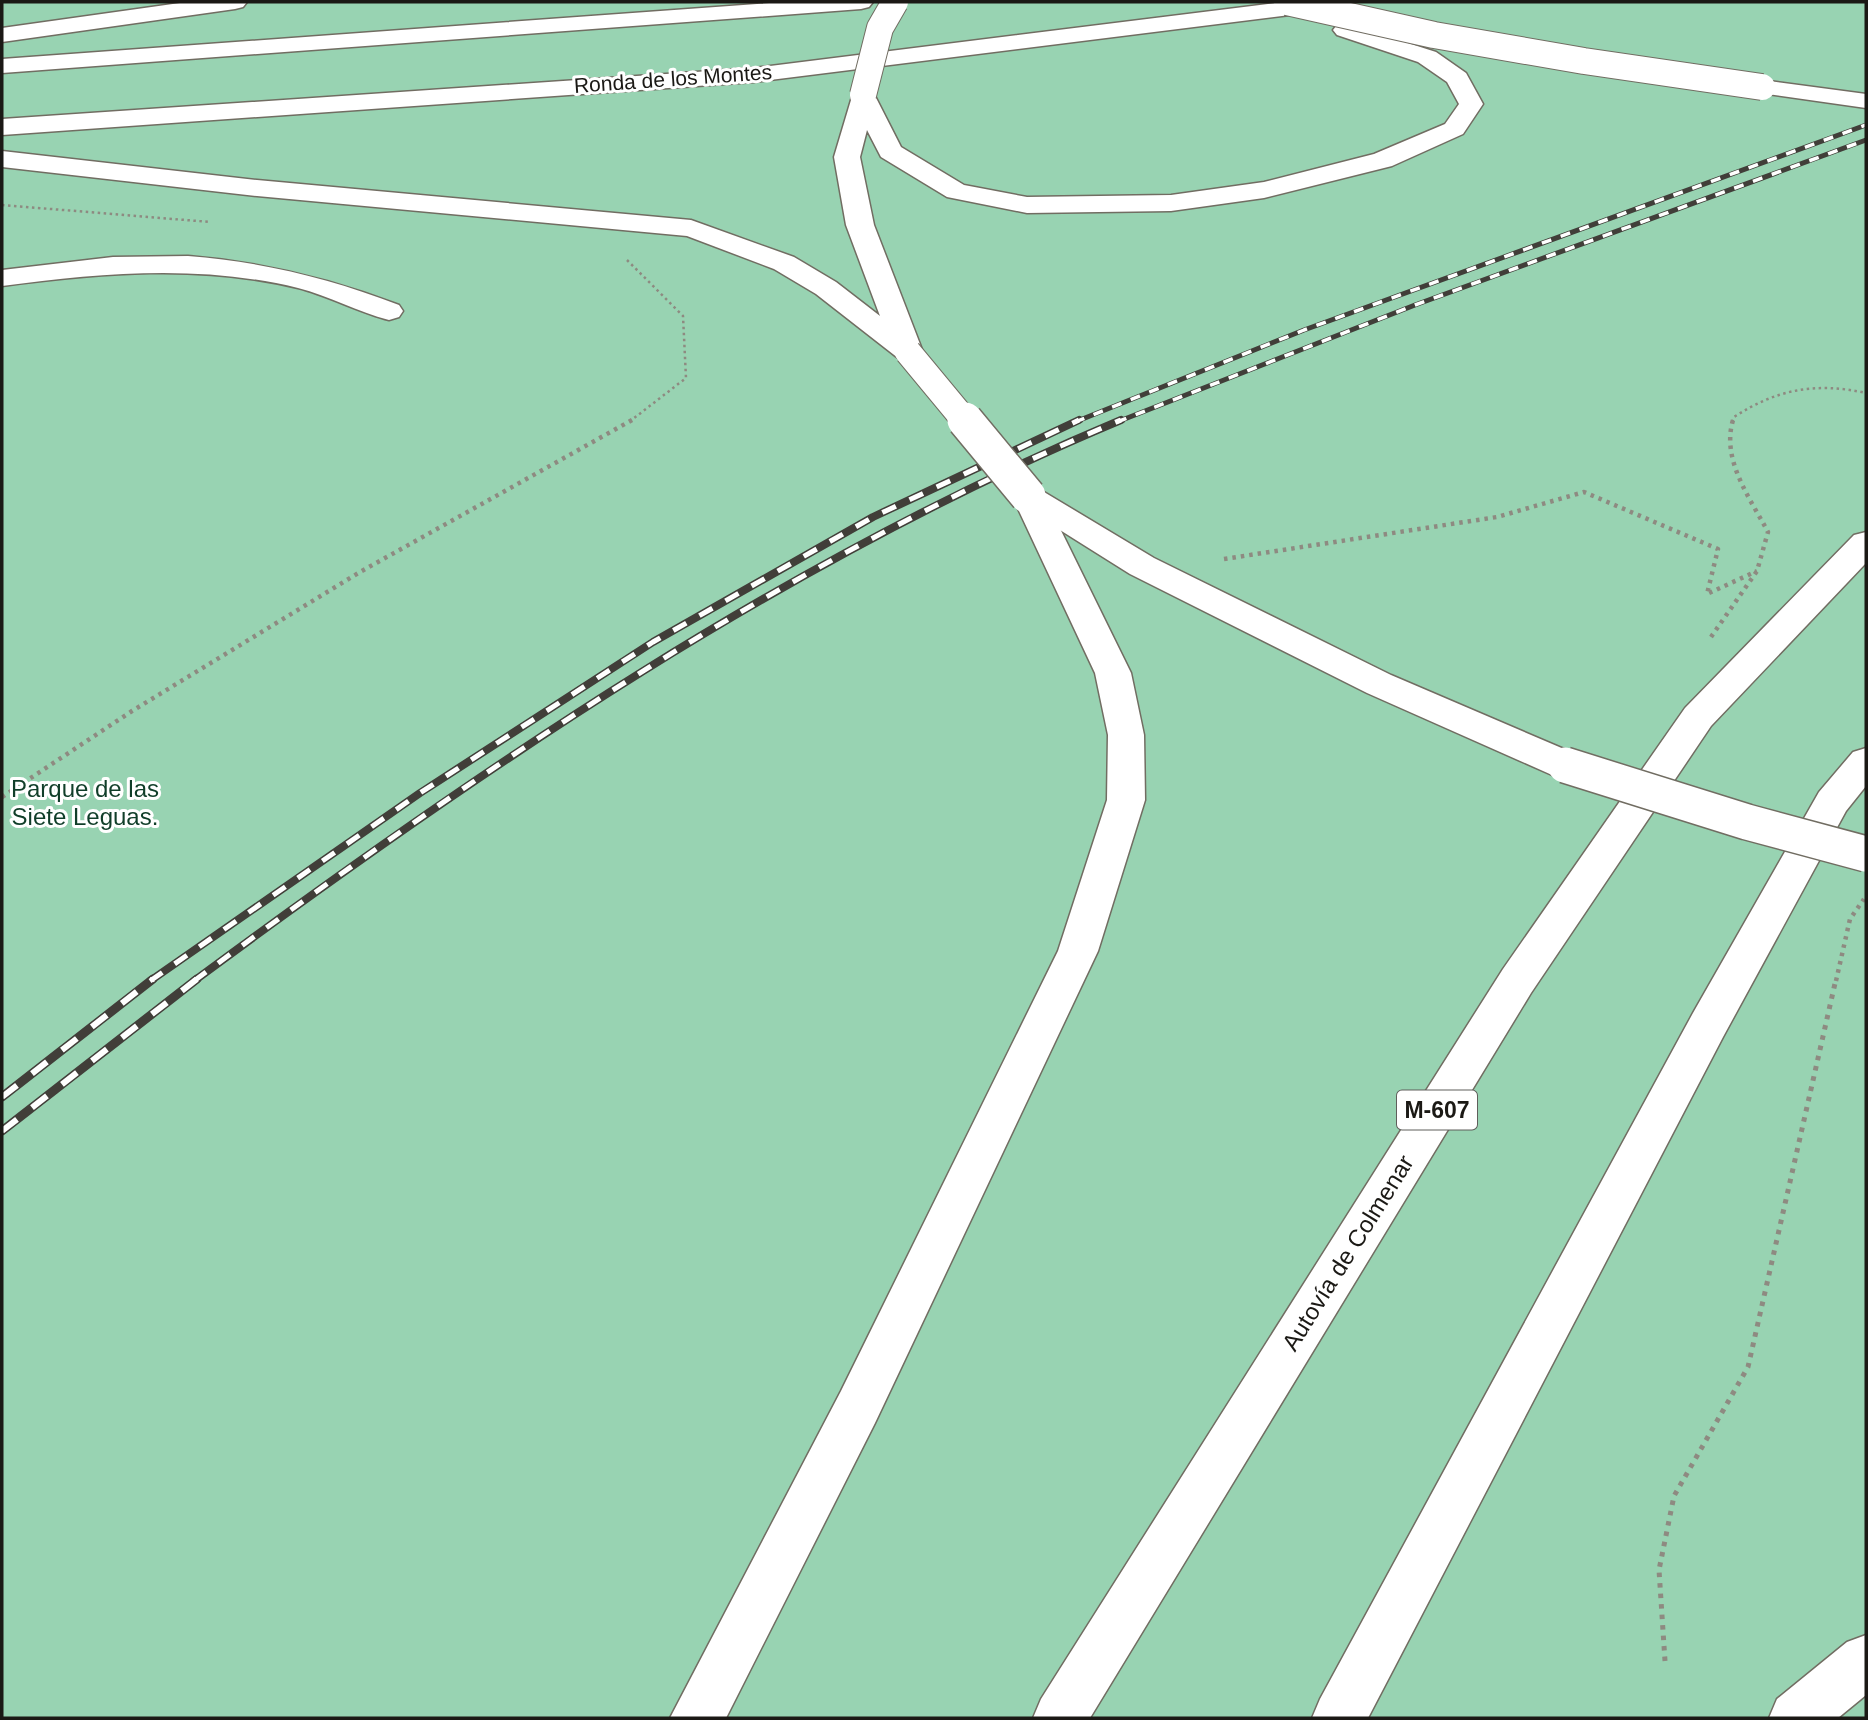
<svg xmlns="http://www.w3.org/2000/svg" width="1868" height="1720" font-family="Helvetica,sans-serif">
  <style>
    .green { fill: #98d3b2 }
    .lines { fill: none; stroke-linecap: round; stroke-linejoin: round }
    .minor-casing { stroke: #716d62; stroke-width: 3 }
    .highway-casing { stroke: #716d62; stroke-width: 3 }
    .path-far2 { stroke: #8e8a81; stroke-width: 2.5; stroke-dasharray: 2.5 3.5; stroke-linecap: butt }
    .path-far1 { stroke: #8e8a81; stroke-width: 4.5; stroke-dasharray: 3.5 5; stroke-linecap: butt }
    .path { stroke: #8e8a81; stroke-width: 5; stroke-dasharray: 4.5 6; stroke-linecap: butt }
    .minor { fill: #fff; fill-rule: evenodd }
    .highway { fill: #fff; fill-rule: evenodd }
    .rail-far2-casing { stroke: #413e39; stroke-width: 5 }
    .rail-far1-casing { stroke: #413e39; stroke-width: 8 }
    .rail-casing { stroke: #413e39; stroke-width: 9 }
    .rail-far2 { stroke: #fff; stroke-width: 3.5; stroke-dasharray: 10; stroke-linecap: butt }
    .rail-far1 { stroke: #fff; stroke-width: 5; stroke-dasharray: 15; stroke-linecap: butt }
    .rail { stroke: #fff; stroke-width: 6; stroke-dasharray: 19; stroke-linecap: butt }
    .minor-bridge-far1-casing { stroke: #716d62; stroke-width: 28; stroke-linecap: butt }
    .minor-bridge-casing { stroke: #716d62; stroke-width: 38; stroke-linecap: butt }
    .minor-bridge-far1 { stroke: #fff; stroke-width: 26 }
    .minor-bridge { stroke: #fff; stroke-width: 35 }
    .labels { text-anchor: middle; stroke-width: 6; stroke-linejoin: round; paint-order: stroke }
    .far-street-label { font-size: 21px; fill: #1b1915; stroke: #fff }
    .shield { fill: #fff; stroke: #5f5e5b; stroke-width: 2 }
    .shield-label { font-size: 23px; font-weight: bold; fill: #1b1915 }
    .park-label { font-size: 24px; fill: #103e29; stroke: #fff }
    .street-label { font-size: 24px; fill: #1b1915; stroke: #fff }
  </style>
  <rect width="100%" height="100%" fill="#ebe5d9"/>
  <path class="green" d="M2,2H1866V1718H2Z"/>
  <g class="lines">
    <g class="minor-casing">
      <path id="minor" d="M187,2H247L243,7L235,9L2,42V28Z
        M784,2H873L869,7L861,9L2,73V59Z
        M1284,2L1342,3L1338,8L1330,10L754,82L2,135V119L754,68Z
        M1345,23L1436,52L1466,73L1483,104L1463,134L1392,166L1264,198L1171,211L1027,213L947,197L881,157L867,130L860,157L874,225L923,352L918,358L908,361L898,358L816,294L774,269L687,236L257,196L2,167V151L257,180L691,220L794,257L836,282L880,316L846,225L834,157L854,90L863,88L872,90L901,147L964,185L1027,197L1171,195L1264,182L1374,154L1445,124L1459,104L1447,82L1418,62L1337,35L1333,30L1337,25Z
        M1762,80L1866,94V108L1753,92L1750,87L1753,82Z
        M188,256C263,262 329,278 399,305L403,311L399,317L389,320C358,312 329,296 298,288C200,264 100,273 2,286V270L113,257Z
        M1028,486L1039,489L1154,558L1391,675L1578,755L1583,765L1578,775L1565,778L1552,775L1367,693L1130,574L1017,503L1012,496L1017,489Z
        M1866,1635V1695L1838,1718H1769L1777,1699L1847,1642Z"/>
    </g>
    <g class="highway-casing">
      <path id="highway" d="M1028,486L1039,489L1044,496L1131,673L1144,735L1145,800L1098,951L875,1423L726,1718H670L841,1391L1058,951L1107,800L1108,735L1095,673L1012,496L1017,489Z
        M1866,532V563L1711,726L1531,993L1090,1718H1033L1041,1699L1503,969L1685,708L1854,535Z
        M1866,748V786L1846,811L1723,1037L1368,1718H1312L1320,1699L1693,1013L1819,792L1853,752Z"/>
    </g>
    <path class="path-far2" d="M2,205L210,222
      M627,260L683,316L686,378L629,422
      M1732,422L1734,417C1777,389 1816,382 1866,393"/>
    <path class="path-far1" d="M1224,559L1497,517L1584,492L1718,549L1707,594L1757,571
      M1711,637L1757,571L1768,532C1750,498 1721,460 1733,420
      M2,797L132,711L360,572L632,420
      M1836,981L1850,919L1864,899"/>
    <path class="path" d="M1665,1661L1659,1570L1674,1496L1748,1367L1836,979"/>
    <use href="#minor" class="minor"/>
    <use href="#highway" class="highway"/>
    <g class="rail-far2-casing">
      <path id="rail-far2" d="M1075,422L1304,330L1866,125
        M1117,422L1415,305L1866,140"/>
    </g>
    <g class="rail-far1-casing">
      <path id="rail-far1" d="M150,981L420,793L653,642L873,517L1079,420
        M194,981C483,767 788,559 1121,420"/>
    </g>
    <g class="rail-casing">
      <path id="rail" d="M2,1097L153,979
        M2,1131L197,979"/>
    </g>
    <use href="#rail-far2" class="rail-far2"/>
    <use href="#rail-far1" class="rail-far1"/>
    <use href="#rail" class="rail"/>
    <g class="minor-bridge-far1-casing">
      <path id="minor-bridge-far1" d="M1287,2L1434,35L1584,61L1762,87
        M863,95L880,28L895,2
        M908,352L966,422"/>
    </g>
    <g class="minor-bridge-casing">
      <path id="minor-bridge" d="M965,420L1028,496
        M1565,765L1747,822L1866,854"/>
    </g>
    <use href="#minor-bridge-far1" class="minor-bridge-far1"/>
    <use href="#minor-bridge" class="minor-bridge"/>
  </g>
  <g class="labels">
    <g class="far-street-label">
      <text transform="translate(673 79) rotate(-4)" y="7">Ronda de los Montes</text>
    </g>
    <rect class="shield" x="1397" y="1090.5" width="80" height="39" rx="5"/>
    <g class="shield-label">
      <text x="1437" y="1118">M-607</text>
    </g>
    <g class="park-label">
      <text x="85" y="797">Parque de las<tspan x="85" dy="28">Siete Leguas.</tspan></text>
    </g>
    <g class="street-label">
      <text transform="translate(1348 1253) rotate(-58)" y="8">Autovía de Colmenar</text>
    </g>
  </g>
  <rect width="1868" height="1720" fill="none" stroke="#1b1915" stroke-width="7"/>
</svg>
